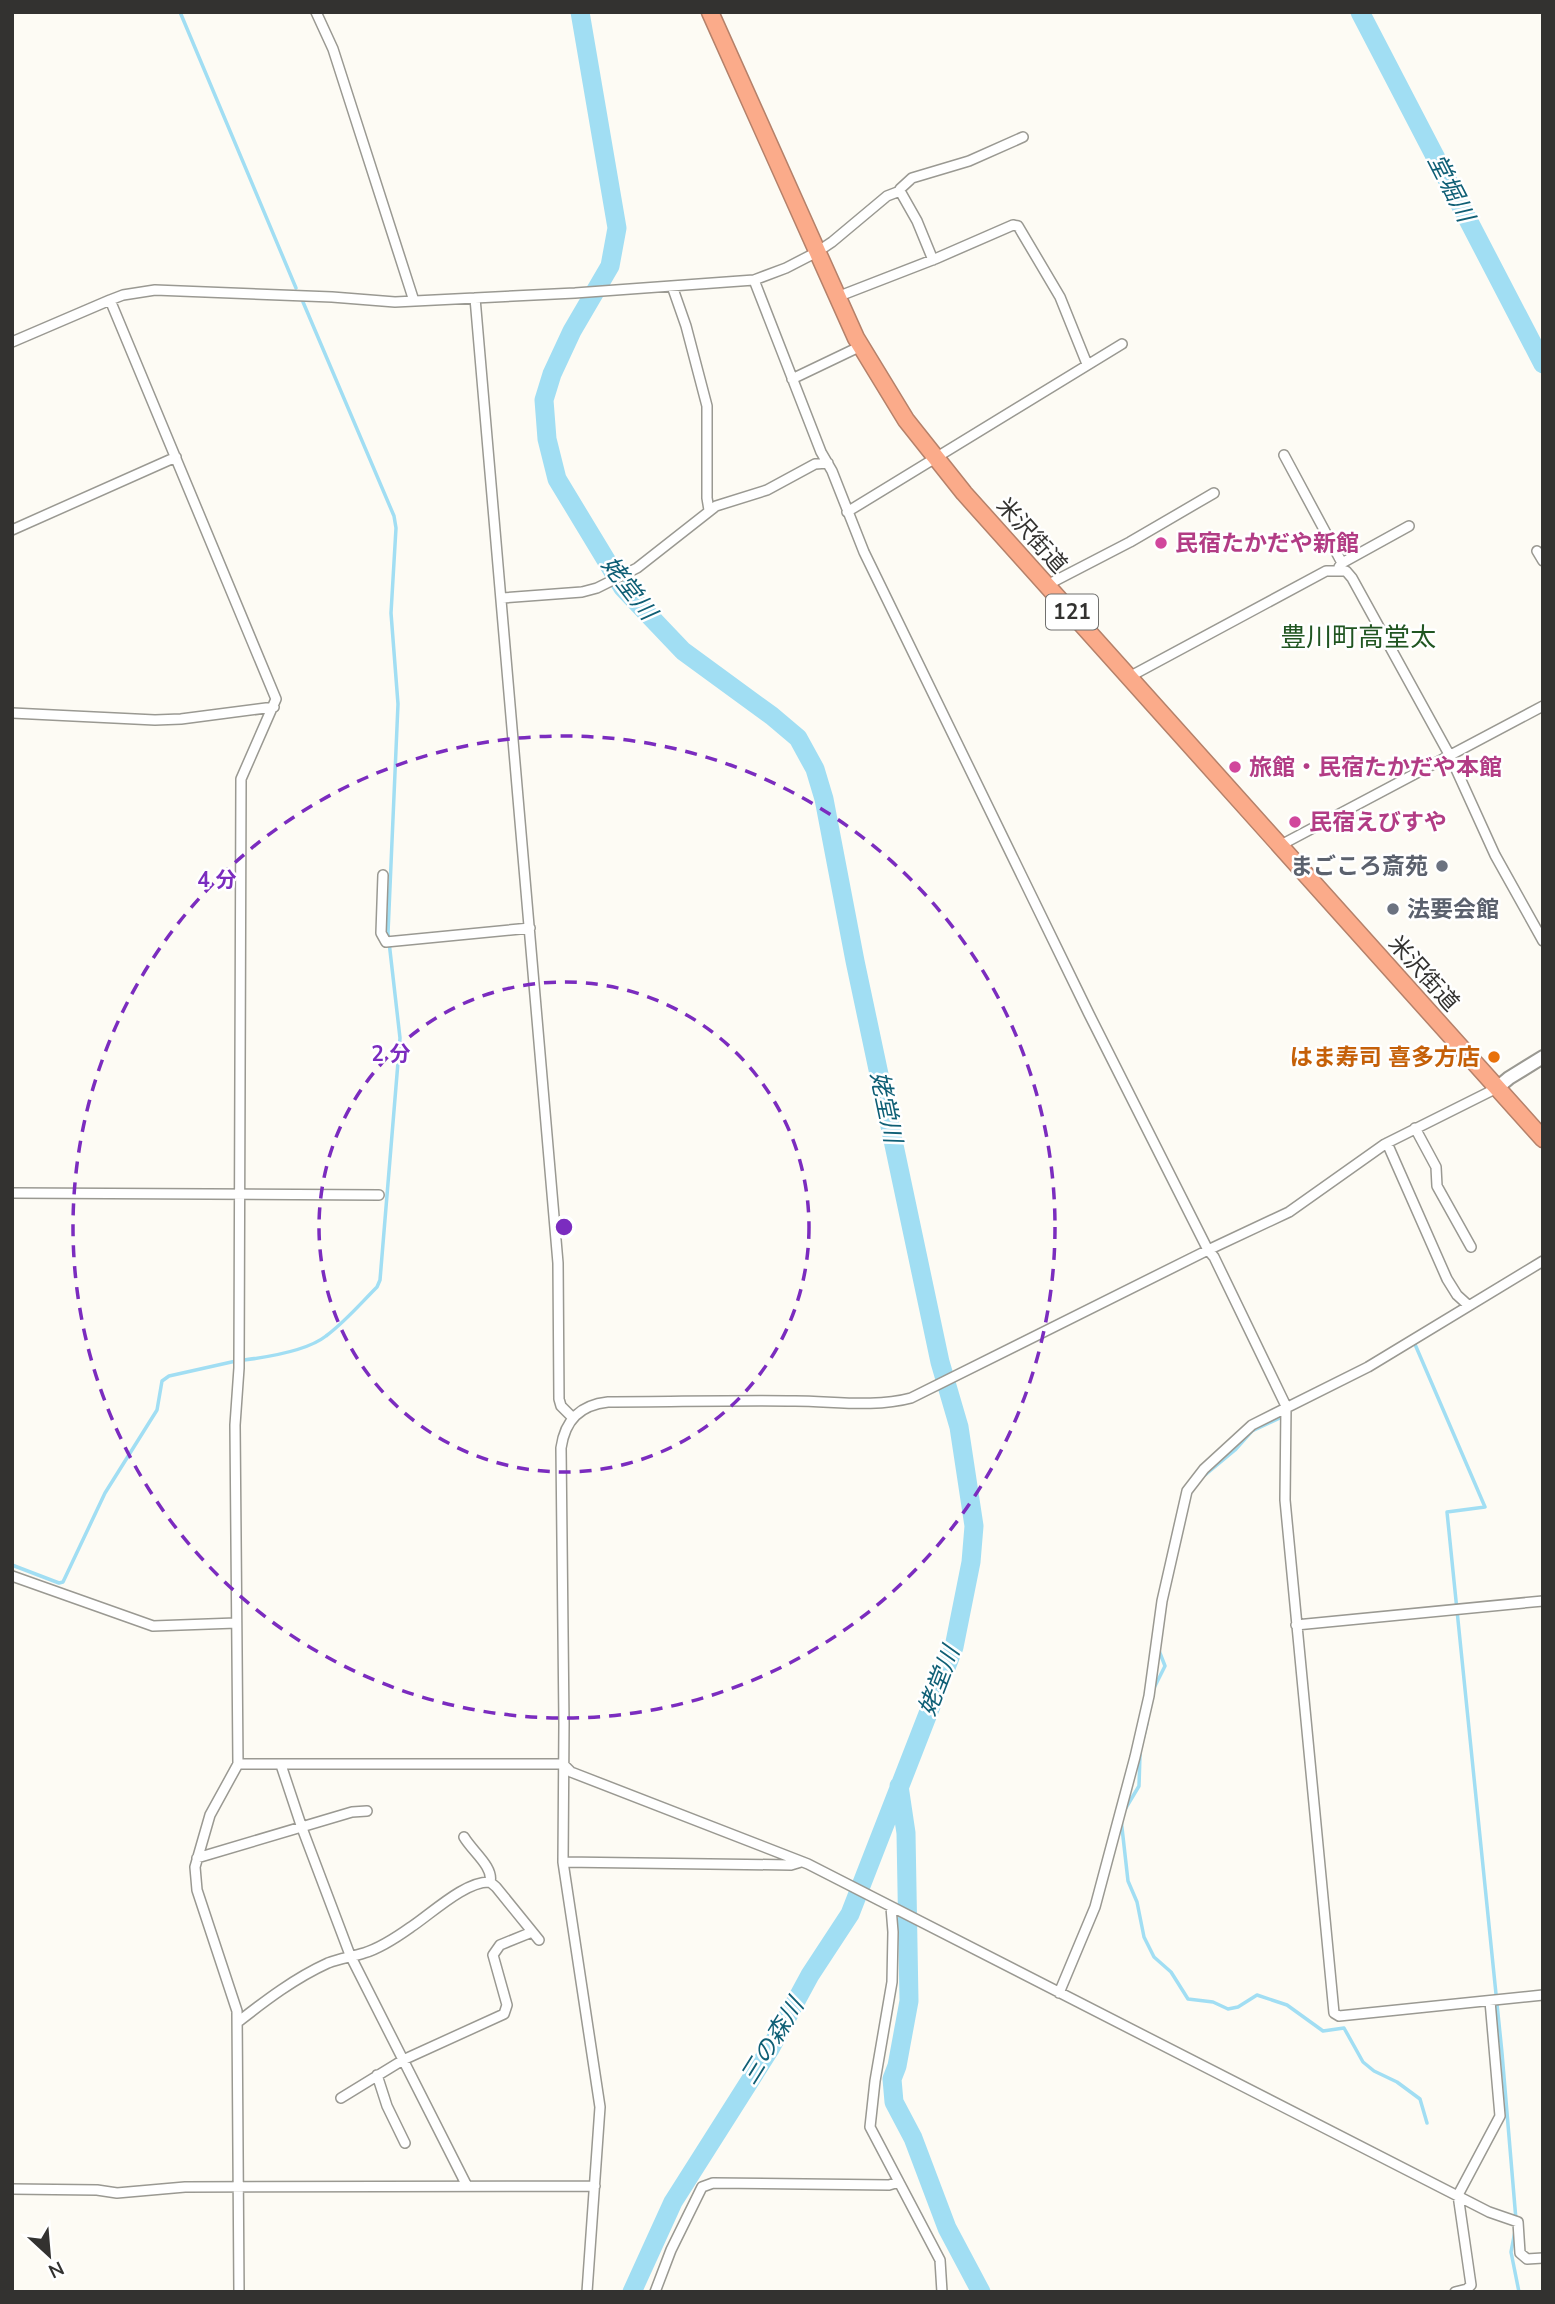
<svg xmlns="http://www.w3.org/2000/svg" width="1555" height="2304" font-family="'Nunito Sans','Noto Sans JP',sans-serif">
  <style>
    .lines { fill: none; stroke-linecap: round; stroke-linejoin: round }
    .stream { stroke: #a1def3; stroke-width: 3.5 }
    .river { stroke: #a1def3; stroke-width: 19 }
    .street-casing { stroke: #9a9992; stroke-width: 12 }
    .secondary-casing { stroke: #9a9992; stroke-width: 16 }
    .highway-casing { stroke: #b5816a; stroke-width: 19 }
    .street { stroke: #fff; stroke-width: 9 }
    .secondary { stroke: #fff; stroke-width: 12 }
    .highway { stroke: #fbab8a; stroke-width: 16 }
    .ring { fill: none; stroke: #7b2cbf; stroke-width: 3.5; stroke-dasharray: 12 9 }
    .hotel-dot { fill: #d1479c; stroke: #fff; stroke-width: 2.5 }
    .worship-dot { fill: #6b7280; stroke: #fff; stroke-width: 2.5 }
    .food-dot { fill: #e8710a; stroke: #fff; stroke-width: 2.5 }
    .labels { text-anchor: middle; stroke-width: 5; stroke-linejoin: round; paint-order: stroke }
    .shield { fill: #fff; stroke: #70706e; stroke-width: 2 }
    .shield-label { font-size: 21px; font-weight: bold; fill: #333230 }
    .street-label { font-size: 23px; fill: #333230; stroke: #fff }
    .hotel-label { font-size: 23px; font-weight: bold; fill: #b23c85; stroke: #fff; text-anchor: start }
    .worship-label { font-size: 23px; font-weight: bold; fill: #5b616d; stroke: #fff; text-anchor: end }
    .food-label { font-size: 23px; font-weight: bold; fill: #c56008; stroke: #fff; text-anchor: end }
    .water-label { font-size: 24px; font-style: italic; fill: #0f5f75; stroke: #fff }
    .quarter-label { font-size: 26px; fill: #205521; stroke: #fff }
    .centre { fill: #7b2cbf; stroke: #fff; stroke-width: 3.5 }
    .ring-label { font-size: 21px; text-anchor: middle; font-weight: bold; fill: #7b2cbf; stroke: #fff; stroke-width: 5; stroke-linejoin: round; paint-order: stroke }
  </style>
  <rect width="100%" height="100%" fill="#fdfbf4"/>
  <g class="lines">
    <path class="stream" d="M180,12L296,288
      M1414,1342L1485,1507L1447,1512L1502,2053L1516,2220
      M244,1360C268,1357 307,1351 326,1336C345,1322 361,1303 377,1287L380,1280L400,1038L388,933L398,704L391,613L396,528L394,516L303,302
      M1205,1475L1235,1450L1252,1431L1284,1416
      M12,1565L59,1583L63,1582L105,1493L157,1410L162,1381L169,1376L236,1361
      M1154,1688L1165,1666L1158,1648
      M1143,1739L1147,1723
      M1124,1811L1139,1786L1140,1754
      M1121,1819L1128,1881L1137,1902L1144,1937L1154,1957L1171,1972L1188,1999L1213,2002L1228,2009L1238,2007L1257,1995L1287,2005L1323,2031L1344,2028L1363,2062L1374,2071L1397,2082L1420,2099L1427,2123
      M1515,2231L1511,2252L1519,2292"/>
    <path class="river" d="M580,12L617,228L610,266L572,331L552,374L544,400L547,439L557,479L623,588L683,651L772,716L798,738L815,769L824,799L855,961L940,1362L959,1427L974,1526L971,1562L954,1647L850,1914L810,1975L770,2049L673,2202L632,2292
      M1360,12L1543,364
      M899,1786L906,1833L909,2001L897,2066L892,2079L894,2102L913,2138L947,2228L981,2292"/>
    <g class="street-casing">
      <path id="street" d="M316,12L333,49L414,301
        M900,191V189L912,178L969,161L1023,137
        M754,280L821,452L832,471L864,552L1089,1014L1208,1250L1214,1257L1286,1406L1285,1500L1334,2013L1339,2016L1543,1995
        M672,286L686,326L707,406V498L709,510
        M837,297L935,259L1013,225L1018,226L1060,297L1087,364
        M475,298L558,1263L559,1399L561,1406L573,1418
        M110,300L276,699L241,779L239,1368L235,1425L238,1764L210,1815L195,1867L197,1890L237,2011L239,2292
        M12,342L110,300L123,295L155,290L332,297L395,302L575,293L754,280L786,268L817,252L832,242L887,196L900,191L917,221L933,260
        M792,379L861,346
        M1284,455L1342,563
        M847,512L1122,344
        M12,530L176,457
        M1537,551L1543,561
        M1339,567L1342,563L1409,526
        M1047,585L1130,542L1214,493
        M502,598L582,592L597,588L637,568L716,506L767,490L815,464L828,463
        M1129,677L1326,571H1346L1352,578L1450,756L1495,855L1543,941
        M12,713L155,720L181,719L274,707
        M1279,846L1543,706
        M383,875L381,933L386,942L530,928
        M1415,1128L1436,1167L1437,1186L1471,1247
        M1387,1143L1447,1279L1457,1295L1468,1305
        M12,1193L379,1195
        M12,1576L153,1626L236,1623
        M1296,1625L1543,1601
        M238,1764H563L571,1772L808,1864L1489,2212L1518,2222L1520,2253L1527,2259L1543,2258
        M281,1765L302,1828L350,1955L467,2186
        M464,1837C472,1851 494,1867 490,1882
        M197,1858L352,1812L367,1811
        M563,1862L791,1865L801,1862
        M891,1907L893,1932L892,1982L875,2081L870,2127L940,2260L942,2292
        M1059,1993L1095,1907L1135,1757L1149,1696L1162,1601L1187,1491L1204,1469L1252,1425L1368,1367L1543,1261
        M238,2022C266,2000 295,1978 328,1963C340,1958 352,1957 364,1953C381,1948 397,1937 411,1927C431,1914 465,1881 490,1882L496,1887L539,1940
        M377,2075L387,2106L405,2143
        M341,2098L403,2060L504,2014L507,2005L493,1955L500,1945L532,1932
        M12,2189L97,2190L117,2193L185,2187L595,2186
        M587,2292L600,2107L563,1862L564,1724L561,1448C565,1420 580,1405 608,1402C670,1402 732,1400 795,1401C833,1401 874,1408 911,1398L1208,1250L1289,1212L1385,1144L1497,1088
        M655,2292L671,2250L702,2187L713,2183L889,2185L899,2182
        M1455,2292L1467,2289L1471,2285L1458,2195L1500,2116L1490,2001"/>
    </g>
    <g class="secondary-casing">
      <path id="secondary" d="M1497,1088L1509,1078L1543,1057"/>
    </g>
    <g class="highway-casing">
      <path id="highway" d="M710,12L856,338L906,420L964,493L1543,1139"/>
    </g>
    <use href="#street" class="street"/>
    <use href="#secondary" class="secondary"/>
    <use href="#highway" class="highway"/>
  </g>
  <g class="ring">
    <circle cx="564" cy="1227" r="245"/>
    <circle cx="564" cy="1227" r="491"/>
  </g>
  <g class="hotel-dot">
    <circle cx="1161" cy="543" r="7"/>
    <circle cx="1235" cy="767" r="7"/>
    <circle cx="1295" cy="822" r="7"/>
  </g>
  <g class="worship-dot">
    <circle cx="1442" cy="866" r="7"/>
    <circle cx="1393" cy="909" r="7"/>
  </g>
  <circle class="food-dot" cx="1494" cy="1057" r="7"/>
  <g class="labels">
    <rect class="shield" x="1046" y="594.5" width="52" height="35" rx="5"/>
    <g class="shield-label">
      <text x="1072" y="619">121</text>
    </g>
    <g class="street-label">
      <text transform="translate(1032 535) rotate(48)" y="8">米沢街道</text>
      <text transform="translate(1424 973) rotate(48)" y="8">米沢街道</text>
    </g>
    <g class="hotel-label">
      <text x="1175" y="551">民宿たかだや新館</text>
      <text x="1249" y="775">旅館・民宿たかだや本館</text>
      <text x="1309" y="830">民宿えびすや</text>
    </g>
    <g class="worship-label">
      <text x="1428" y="874">まごころ斎苑</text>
      <text x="1407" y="917" text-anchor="start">法要会館</text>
    </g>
    <g class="food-label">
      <text x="1480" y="1065">はま寿司 喜多方店</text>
    </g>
    <g class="water-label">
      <text transform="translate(1451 188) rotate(63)" y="8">堂堀川</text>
      <text transform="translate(629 588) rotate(52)" y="8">姥堂川</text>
      <text transform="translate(886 1107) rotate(78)" y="8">姥堂川</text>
      <text transform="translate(939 1681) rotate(-69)" y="8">姥堂川</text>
      <text transform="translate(772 2041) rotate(-58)" y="8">三の森川</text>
    </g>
    <g class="quarter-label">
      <text x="1358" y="646">豊川町高堂太</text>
    </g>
  </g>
  <circle cx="564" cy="1227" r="10" class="centre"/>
  <g class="ring-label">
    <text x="217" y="887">4 分</text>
    <text x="391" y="1061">2 分</text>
  </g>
  <rect width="1555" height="2304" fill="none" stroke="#333230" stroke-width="28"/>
  <g transform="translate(49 2255) rotate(154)" stroke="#ffffff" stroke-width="5" paint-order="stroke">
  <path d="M0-5L12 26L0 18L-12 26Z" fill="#333230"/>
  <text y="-10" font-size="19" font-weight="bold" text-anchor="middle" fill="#333230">N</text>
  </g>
</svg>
